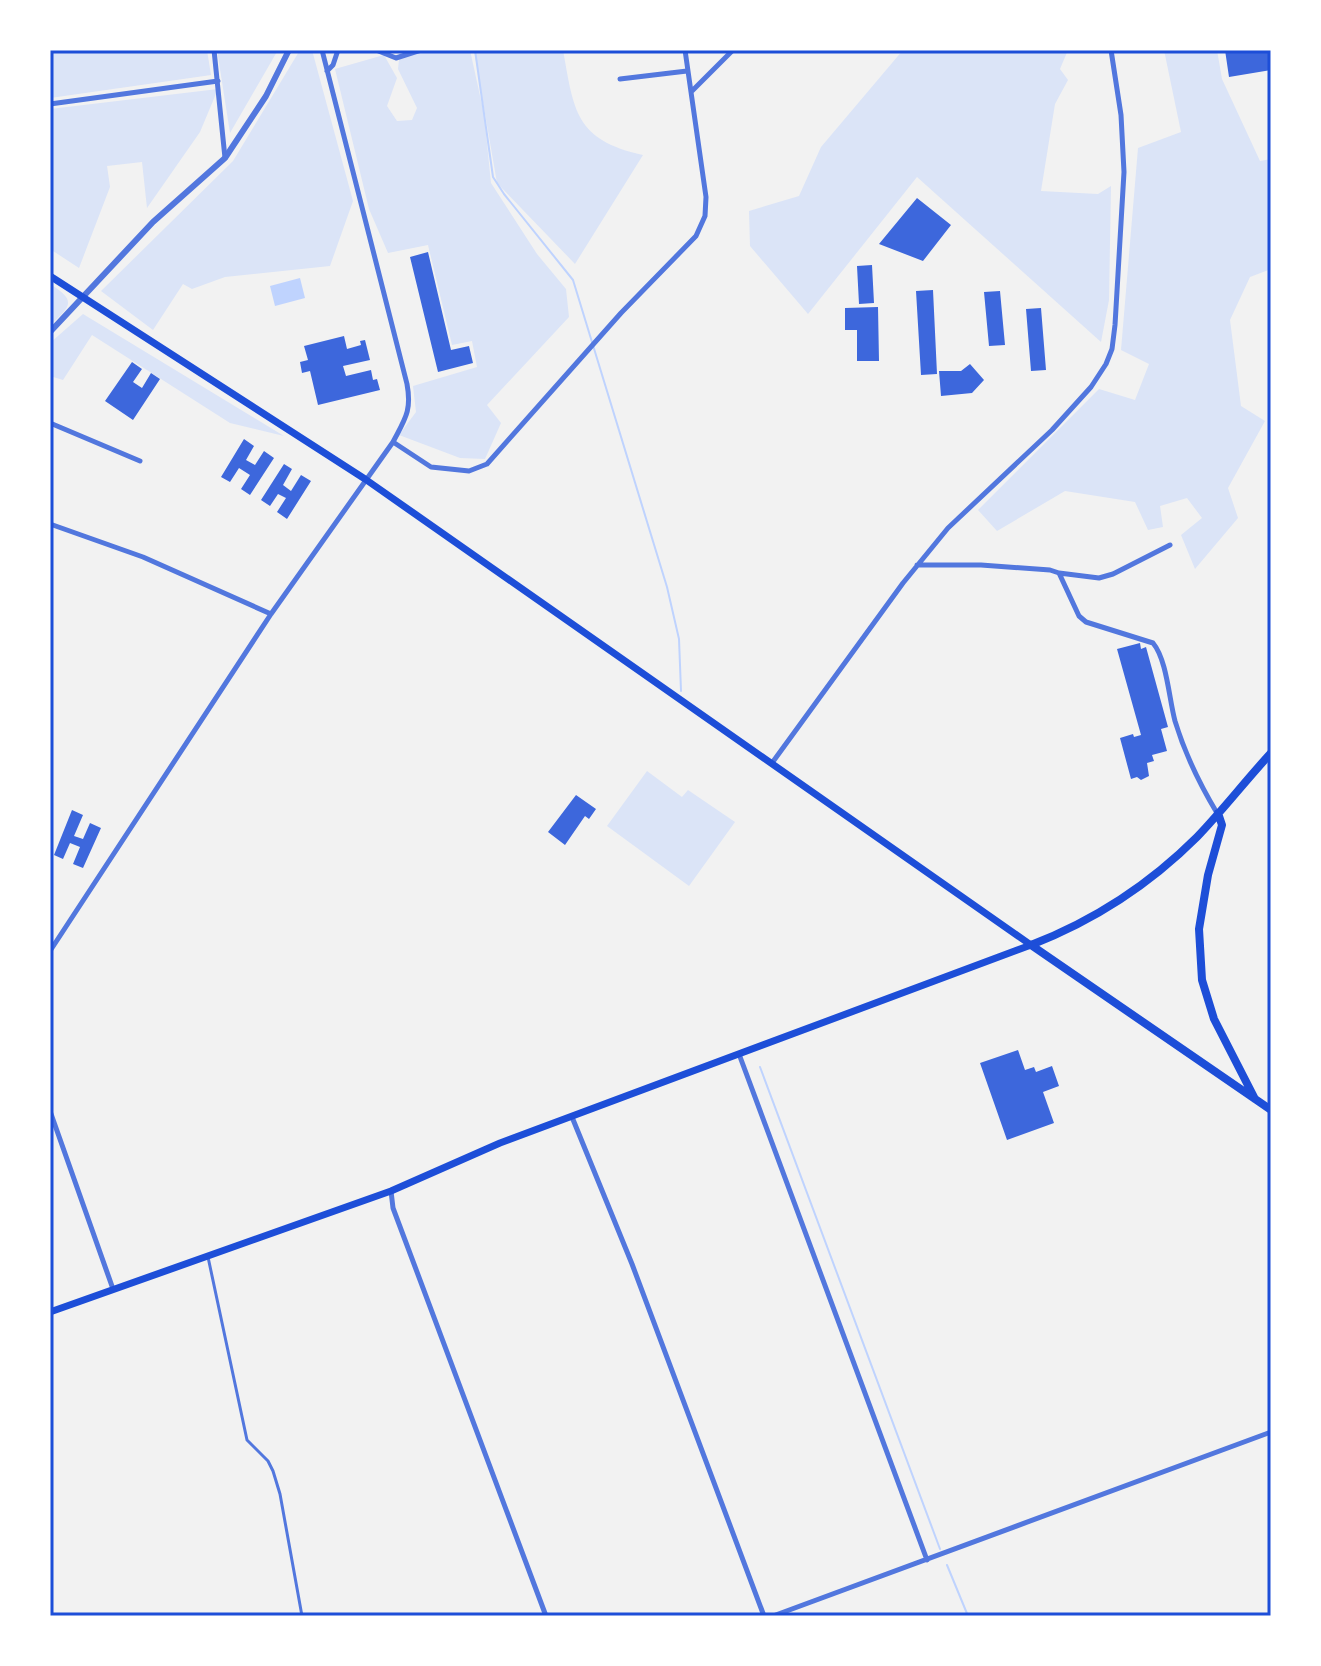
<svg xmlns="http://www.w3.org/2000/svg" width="1321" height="1666" font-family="'PT Sans Narrow',sans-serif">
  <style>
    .green { fill: #dbe4f7 }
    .water { fill: #bfd3fe }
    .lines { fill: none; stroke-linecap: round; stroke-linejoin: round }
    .stream { stroke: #bfd3fe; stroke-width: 2 }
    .building { fill: #3d67dc }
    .service { stroke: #5277de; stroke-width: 3 }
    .minor { stroke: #5277de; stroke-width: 5 }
    .tertiary { stroke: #5277de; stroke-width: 6 }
    .secondary { stroke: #1d4ed8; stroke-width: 7 }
    .primary { stroke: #1d4ed8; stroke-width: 8 }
    .neatline { fill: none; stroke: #1d4ed8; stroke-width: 3 }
  </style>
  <rect width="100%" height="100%" fill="#f2f2f2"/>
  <path class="green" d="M50,50H207L211,75L50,98Z
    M217,50H278L230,133Z
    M300,50H312L353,201L330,266L225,277L192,289L183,284L153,330L101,291L233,161Z
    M400,50H470L484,114L491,183L537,254L566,289L569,317L487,405L501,423L485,459L460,458L399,435L416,412L413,386L477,367L472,341L452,345L428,245L388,253L369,209L335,69L384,55L397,78L387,106L397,121L412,120L417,108L398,69Z
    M474,50H563C574,111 575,140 643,155L575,264L497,183Z
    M903,50H1068L1060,69L1068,80L1055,104L1041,191L1098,194L1111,186L1109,300L1101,342L917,177L808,314L750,246L749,211L799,196L821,147Z
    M1164,50H1217L1222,79L1260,161L1271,159V269L1250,277L1230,320L1241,406L1265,421L1228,488L1238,518L1195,569L1181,535L1202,518L1187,498L1160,506L1163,527L1148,530L1135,502L1065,491L997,531L978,510L1099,389L1135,400L1149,364L1121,350L1138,148L1181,132Z
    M218,89L200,132L147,208L142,162L107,166L110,187L79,268L50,249V109Z
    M50,284C77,301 71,306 50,325Z
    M83,314L284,436L230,423L92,335L63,380L50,376V343Z
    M647,771L682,797L688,790L735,822L689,886L607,826Z"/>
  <path class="water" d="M300,278L305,298L275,306L270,286Z"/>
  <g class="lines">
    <path class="stream" d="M475,50L493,177L504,194L573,280L667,587L679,639L681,691
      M760,1067L940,1549
      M947,1565L968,1616"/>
  </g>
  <path class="building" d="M1225,50H1271V70L1229,77Z
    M917,198L951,225L923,261L879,244Z
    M428,252L451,350L469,346L473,363L438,372L410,257Z
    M872,265L874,303L859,304L857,266Z
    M933,290L937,374L921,375L916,291Z
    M1000,291L1005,345L989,346L984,292Z
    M878,307L879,361H857V330H845V308Z
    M1041,308L1046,370L1031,371L1026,309Z
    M344,336L347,349L361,345L360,341L365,340L370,360L343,366L346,376L371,370L373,380L377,379L380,390L318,405L310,371L302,373L300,362L308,360L304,346Z
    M132,362L142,369L133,382L142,388L151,373L160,379L133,420L105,401Z
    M970,364L984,380L972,393L941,396L939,371H961Z
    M244,439L254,446L246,460L255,465L264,451L274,458L250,495L241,489L250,475L239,468L230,482L221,477Z
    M284,464L292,469L283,485L291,491L301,475L311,481L287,519L277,512L286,498L278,494L270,506L261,500Z
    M1140,643L1141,649L1146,647L1168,727L1161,729L1167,751L1152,755L1154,761L1147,763L1149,776L1141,780L1137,777L1131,779L1120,738L1133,734L1134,737L1141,735L1117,649Z
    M576,795L596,809L589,819L585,816L565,845L548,832Z
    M72,810L83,815L74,836L83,839L90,823L101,828L83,868L73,864L80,847L70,843L63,859L54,855Z
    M1018,1050L1025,1070L1034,1067L1036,1072L1052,1066L1059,1086L1043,1092L1054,1123L1007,1140L980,1063Z"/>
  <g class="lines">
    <path class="service" d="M208,1257L247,1440L268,1461L273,1471L280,1494L302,1616"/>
    <path class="minor" d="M214,50L225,158
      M376,50L396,58L421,50
      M327,71L333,65L338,50
      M620,79L687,71
      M692,91L733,50
      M50,104L218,81
      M50,423L140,461
      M393,442L431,467L469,471L487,464L621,313L696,236L705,216L706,197L685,50
      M50,524L143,557L271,614
      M917,565H981L1050,570L1059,573L1079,616L1086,622L1153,643C1167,660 1169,699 1175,721C1185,754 1199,783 1217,813
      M1059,573L1099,578L1113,574L1170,545
      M772,763L903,583L948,528L1052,430L1091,387L1106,364L1112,349L1115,325L1124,172L1121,115L1111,50
      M50,951L271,614L393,442C405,419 412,411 407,384L322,50
      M739,1054L927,1560
      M50,1111L113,1289
      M572,1117L632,1264L764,1616
      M391,1191L393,1208L546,1616
      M773,1616L1271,1432"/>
    <path class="tertiary" d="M50,332L153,222L225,158L266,96L289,50"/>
    <path class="secondary" d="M50,276L365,479L1031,945
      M50,1312L391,1191L500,1143L1031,945"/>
    <path class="primary" d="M1218,813L1222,825L1208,875L1199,929L1202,980L1214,1019L1255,1099
      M1031,945C1093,921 1150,884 1197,837C1223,810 1246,780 1271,753
      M1031,945L1271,1110"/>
  </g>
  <rect width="1321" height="1666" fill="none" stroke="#ffffff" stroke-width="104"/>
  <rect x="52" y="52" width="1217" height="1562" class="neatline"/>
</svg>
